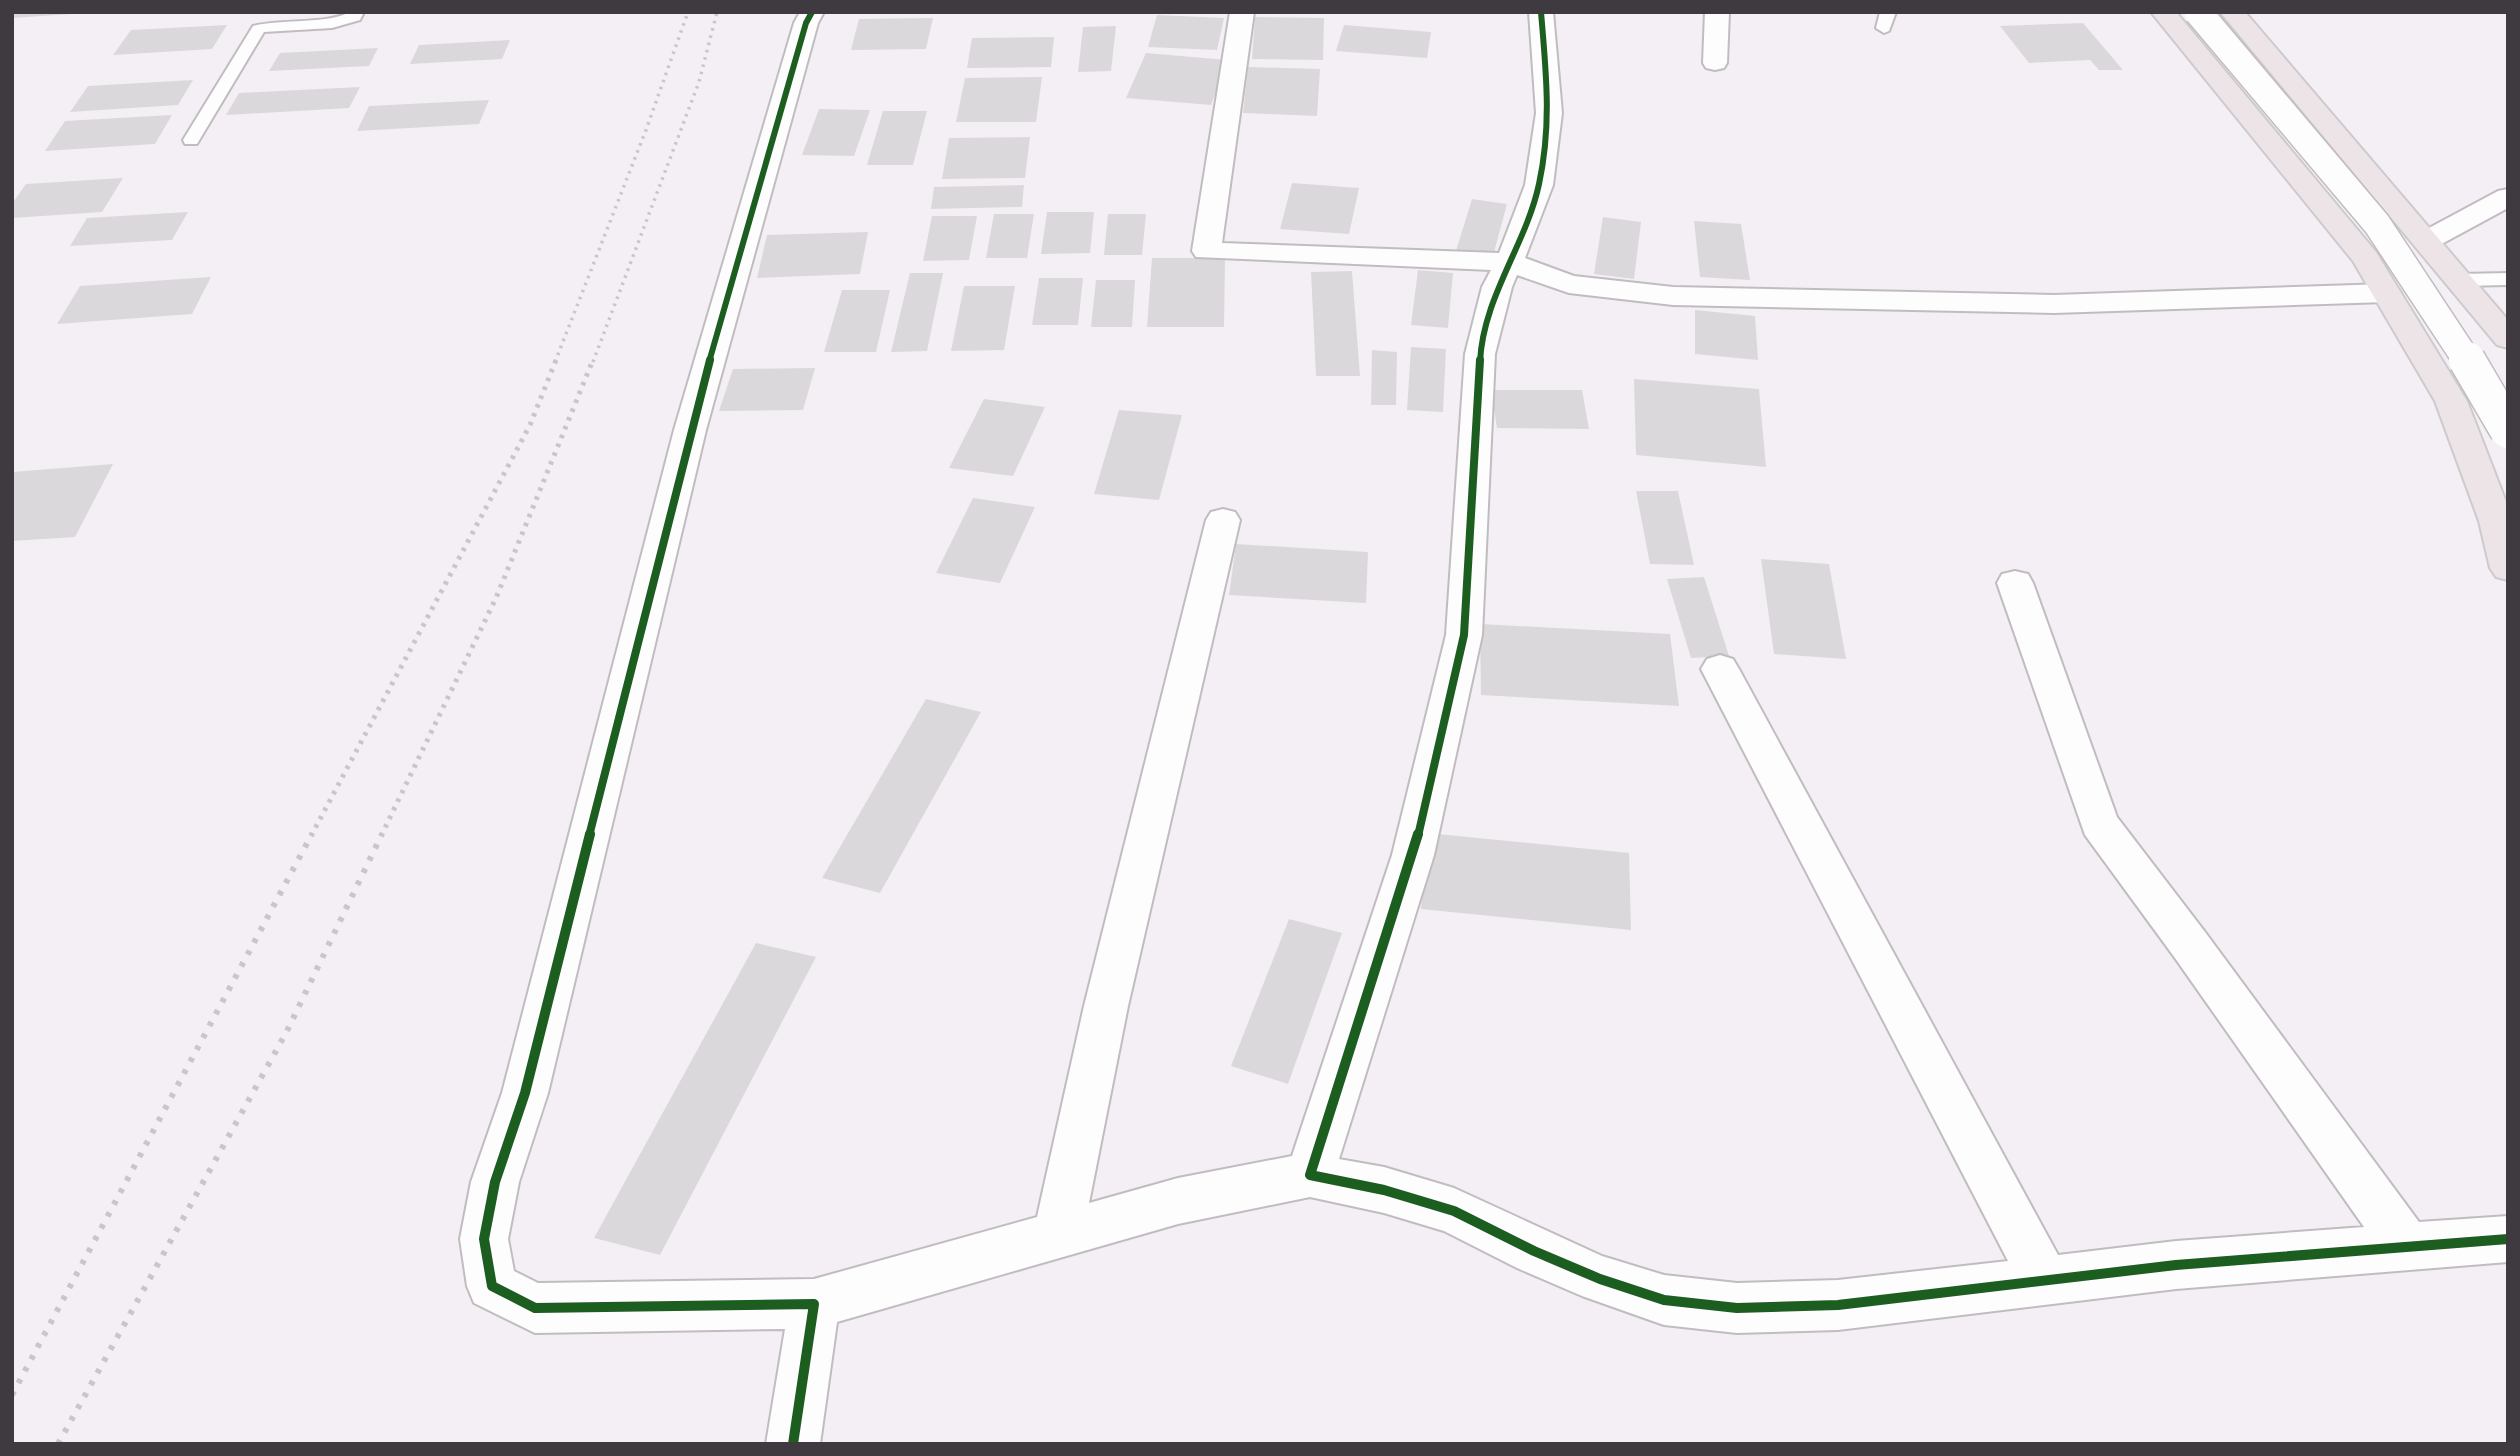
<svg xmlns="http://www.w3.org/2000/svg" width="2520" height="1456" font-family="'Public Sans',sans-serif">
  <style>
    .building { fill: #dbd8dc }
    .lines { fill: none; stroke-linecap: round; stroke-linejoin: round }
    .lane-casing { stroke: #c0bcc0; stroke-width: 4 }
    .street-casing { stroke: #c0bcc0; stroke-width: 4 }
    .primary-casing { stroke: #cdcacd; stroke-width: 4 }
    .lane { fill: #fdfdfd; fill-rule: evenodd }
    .street { fill: #fdfdfd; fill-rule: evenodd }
    .primary { fill: #ede4e8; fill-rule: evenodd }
    .rail-far2 { stroke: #c8c7c8; stroke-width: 3.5; stroke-dasharray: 2.5 5; stroke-linecap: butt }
    .rail-far1 { stroke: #c8c7c8; stroke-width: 5; stroke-dasharray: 3.5 6; stroke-linecap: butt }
    .rail { stroke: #c8c7c8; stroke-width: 6; stroke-dasharray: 4.5 9; stroke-linecap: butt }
    .secondary-bridge-far1-casing { stroke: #c0bcc0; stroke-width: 30; stroke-linecap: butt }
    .secondary-bridge-casing { stroke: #c0bcc0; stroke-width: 39; stroke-linecap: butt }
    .secondary-bridge-far1 { stroke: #fdfdfd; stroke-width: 27 }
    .secondary-bridge { stroke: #fdfdfd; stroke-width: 36 }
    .cycleway-far2-casing { stroke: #fffcff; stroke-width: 10 }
    .cycleway-far1-casing { stroke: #fffcff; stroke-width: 12 }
    .cycleway-casing { stroke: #fffcff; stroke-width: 15 }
    .cycleway-far2 { stroke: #1b5e20; stroke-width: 6 }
    .cycleway-far1 { stroke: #1b5e20; stroke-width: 8 }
    .cycleway { stroke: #1b5e20; stroke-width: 10 }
  </style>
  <rect width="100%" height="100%" fill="#f4eff4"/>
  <path class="building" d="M12,12H72V14L12,18Z
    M1157,15L1224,18L1217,50L1148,47Z
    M1255,17L1324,18L1323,60L1252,59Z
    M933,18L926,49L851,50L859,19Z
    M2083,23L2123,70H2099L2090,60L2029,63L2000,26Z
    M227,25L212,49L113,55L131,30Z
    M1344,25L1431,32L1427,58L1336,51Z
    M1116,26L1111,71L1078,72L1083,27Z
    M1054,37L1051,67L967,68L972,38Z
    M510,40L502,59L410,64L419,45Z
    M378,48L369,66L269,71L280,53Z
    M1146,53L1227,60L1211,105L1126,98Z
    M1248,67L1320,69L1317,116L1243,113Z
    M1042,77L1036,122H956L965,78Z
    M193,80L178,105L70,112L88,86Z
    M360,87L349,108L226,115L239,93Z
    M489,100L479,124L357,131L369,106Z
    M819,109L870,110L854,156L802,155Z
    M883,111H927L913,165H867Z
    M172,115L155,144L45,151L65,121Z
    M1030,137L1025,178L942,179L949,138Z
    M123,178L102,212L12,218V204L26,184Z
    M1292,183L1359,188L1349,234L1280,229Z
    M1024,185L1022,207L931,209L934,187Z
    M1472,199L1507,204L1493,256L1456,251Z
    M188,212L172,240L70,246L87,218Z
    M1047,212H1094L1090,253L1041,254Z
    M994,214H1034L1027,258H986Z
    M1108,214H1146L1142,255H1104Z
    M932,216H977L969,260L923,261Z
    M1603,217L1641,222L1634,279L1594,274Z
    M1694,221L1741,224L1750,280L1700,277Z
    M868,232L860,274L757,278L767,235Z
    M1152,258H1225L1224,327H1147Z
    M1418,270L1453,273L1448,328L1411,325Z
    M1352,271L1360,376H1316L1311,272Z
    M910,273H943L927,351L891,352Z
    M211,277L192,314L57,324L80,286Z
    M1039,278H1083L1078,325H1032Z
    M1096,280H1135L1132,327H1091Z
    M964,286H1015L1004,350L951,351Z
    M842,290H890L876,352H824Z
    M1695,310L1755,316L1758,360L1695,354Z
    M1411,347L1446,349L1443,412L1407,410Z
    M1372,350L1397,352L1396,405H1371Z
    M815,368L803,410L719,411L733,369Z
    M1634,379L1759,389L1766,467L1636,455Z
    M1491,390H1582L1589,429L1497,428Z
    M984,399L1045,407L1013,476L949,468Z
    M1119,410L1182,415L1159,500L1094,494Z
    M113,464L75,537L12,541V472Z
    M1636,491H1678L1694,565L1650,564Z
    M973,498L1035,507L1000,583L936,573Z
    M1236,544L1368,552L1366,603L1229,595Z
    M1761,559L1829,564L1846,659L1774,654Z
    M1704,577L1729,656L1691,658L1667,579Z
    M1480,624L1670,634L1679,706L1481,695Z
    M926,699L981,712L880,893L822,878Z
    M1427,833L1629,853L1631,930L1421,909Z
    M1289,919L1342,933L1288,1084L1231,1066Z
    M756,943L816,957L660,1255L594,1238Z"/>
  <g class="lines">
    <g class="lane-casing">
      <path id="lane" d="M349,12H364L360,20L332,28L264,32L197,144H185L183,140L253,26C278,19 332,24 349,12Z
        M1880,12H1896L1889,31L1884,33L1876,28Z
        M2508,273V285L2459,286L2450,280L2459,274Z"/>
    </g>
    <g class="street-casing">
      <path id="street" d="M800,12H824L818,23L706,430L548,1093L519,1182L508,1239L514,1271L538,1283L814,1279L1037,1217L1084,1006L1206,520L1211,512L1223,509L1235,512L1240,520L1128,1006L1089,1203L1178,1178L1292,1156L1392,855L1446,635L1465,354L1482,287L1491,270L1196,257L1192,251L1230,12H1254L1222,243L1499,253L1525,185L1536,113L1529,12H1553L1562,113L1553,185L1525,258L1574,276L1673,287L2054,295L2386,284L2396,287L2401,293L2396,299L2386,302L2054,313L1673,305L1569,293L1517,275L1512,287L1495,354L1482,635L1434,855L1339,1159L1384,1167L1454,1188L1602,1256L1664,1275L1737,1283L1838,1280L2008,1261L1701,669L1707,659L1720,655L1733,659L1739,669L2058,1255L2176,1241L2364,1227L2175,958L2085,835L1997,583L2002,574L2015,571L2028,574L2033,583L2117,817L2205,932L2419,1222L2508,1216V1262L2176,1289L1838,1330L1737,1333L1664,1325L1582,1296L1517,1268L1444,1231L1384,1213L1310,1197L1178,1224L837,1322L820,1444H766L785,1329L535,1333L474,1303L467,1286L460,1239L471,1182L502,1093L674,430L794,23Z
        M1705,12H1729L1727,63L1724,68L1715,70L1706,68L1703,63Z
        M2508,189V208L2436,247L2426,250L2416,247L2412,241L2416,235L2498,191Z"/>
    </g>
    <g class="primary-casing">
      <path id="primary" d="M2151,12H2176L2376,252L2467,401L2508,507V580L2496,577L2490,568L2479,521L2435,401L2353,261Z
        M2220,12H2245L2508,320V348L2497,345Z"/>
    </g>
    <use href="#lane" class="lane"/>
    <use href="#street" class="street"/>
    <use href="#primary" class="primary"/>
    <path class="rail-far2" d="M555,362L646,130L688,12
      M593,362L699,82L717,12"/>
    <path class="rail-far1" d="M311,836L530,425L556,360
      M381,836L496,598L593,360"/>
    <path class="rail" d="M12,1395L312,834
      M58,1444L287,1031L382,834"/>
    <g class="secondary-bridge-far1-casing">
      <path id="secondary-bridge-far1" d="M2198,12L2377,224L2468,362"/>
    </g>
    <g class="secondary-bridge-casing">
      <path id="secondary-bridge" d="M2467,360L2508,430"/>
    </g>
    <use href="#secondary-bridge-far1" class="secondary-bridge-far1"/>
    <use href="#secondary-bridge" class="secondary-bridge"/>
    <g class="cycleway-far2-casing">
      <path id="cycleway-far2" d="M709,362L806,23L812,12
        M1480,362C1483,297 1526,245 1539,184C1552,124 1546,72 1541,12"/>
    </g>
    <g class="cycleway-far1-casing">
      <path id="cycleway-far1" d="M589,836L710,360
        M1418,836L1464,635L1480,360"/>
    </g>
    <g class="cycleway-casing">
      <path id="cycleway" d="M590,834L525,1093L495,1182L484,1239L492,1286L535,1308L814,1304L793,1444
        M1418,834L1310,1175L1384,1190L1454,1211L1534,1251L1600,1279L1664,1300L1737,1308L1838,1305L2176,1265L2508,1239"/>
    </g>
    <use href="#cycleway-far2" class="cycleway-far2"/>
    <use href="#cycleway-far1" class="cycleway-far1"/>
    <use href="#cycleway" class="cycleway"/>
  </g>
  <rect width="2520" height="1456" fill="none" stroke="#3f3a3f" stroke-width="28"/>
</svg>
